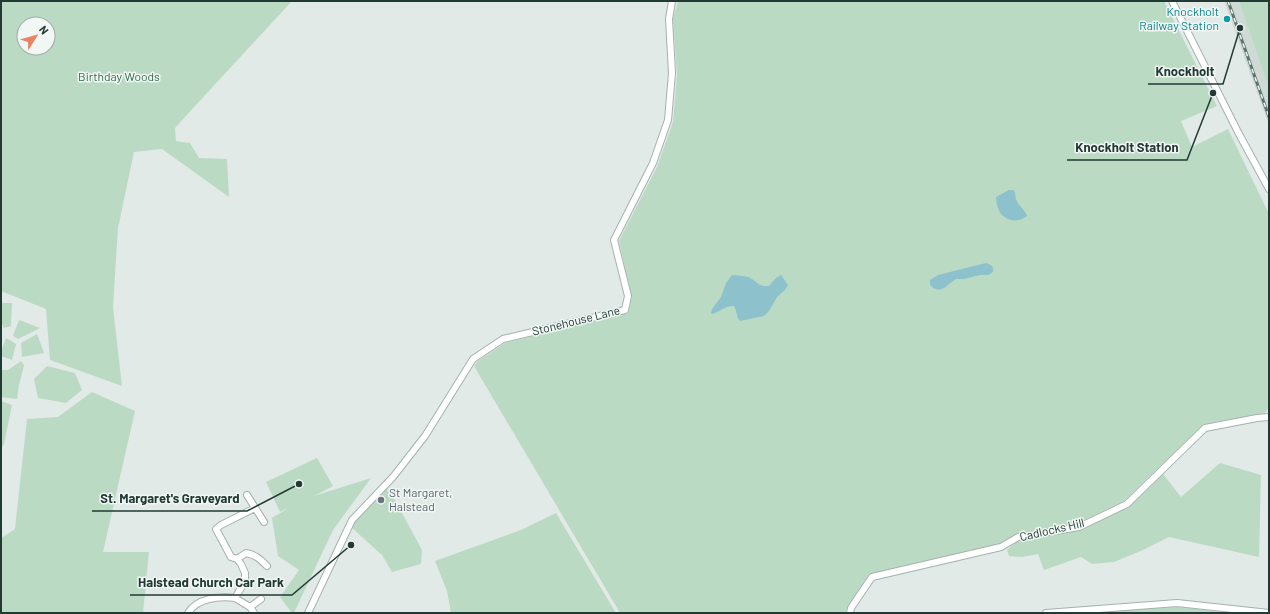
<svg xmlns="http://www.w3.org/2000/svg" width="1270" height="614" font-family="Barlow,sans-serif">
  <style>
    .built { fill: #cfdad5 }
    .green { fill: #bbdac4; fill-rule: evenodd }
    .water { fill: #8dc1cc }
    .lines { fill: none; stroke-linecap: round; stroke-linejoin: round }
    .minor-casing { stroke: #a4b2ad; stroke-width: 8 }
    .minor { stroke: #fff; stroke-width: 6 }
    .rail-casing { stroke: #5d756f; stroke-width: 3 }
    .rail { stroke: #f1f7f4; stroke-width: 1.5; stroke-dasharray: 4.5; stroke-linecap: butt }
    .culture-dot { fill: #0f9aa8; stroke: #f1f7f4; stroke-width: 1.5 }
    .worship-dot { fill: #6b7280; stroke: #f1f7f4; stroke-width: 1.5 }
    .labels { text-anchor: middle; stroke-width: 3; stroke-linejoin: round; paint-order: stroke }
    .culture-label { font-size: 12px; fill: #0d838f; stroke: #f1f7f4; text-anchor: end }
    .park-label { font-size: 12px; fill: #306e49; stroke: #f1f7f4 }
    .street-label { font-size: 12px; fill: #233a34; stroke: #f1f7f4 }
    .worship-label { font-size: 12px; fill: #5b616d; stroke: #f1f7f4; text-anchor: start }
    .leader { fill: none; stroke: #233a34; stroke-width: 1.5 }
    .callout-dot { fill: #233a34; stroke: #f1f7f4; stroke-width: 1.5 }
    .callout-label { font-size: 13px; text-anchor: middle; font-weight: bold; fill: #233a34; stroke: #f1f7f4; stroke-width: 3; stroke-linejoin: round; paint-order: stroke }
  </style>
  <rect width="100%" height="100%" fill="#e1eae6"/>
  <path class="built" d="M1224,1H1239L1245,17L1269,88V125Z"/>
  <path class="green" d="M1,1H292L195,106L175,128L176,141L190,143L199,158L227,159L229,197L162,149L134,152L118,228L113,307L122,386L50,360L46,309L1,291ZM24,24H48V48H24Z
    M678,1H1164L1217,106L1181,121L1192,147L1228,129L1269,214V407L1265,413L1204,424L1124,501L1078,523L1017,533L999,544L869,574L847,608L845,613H620L474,366L478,361L505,343L628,313L632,297L619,241L657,167L673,122L677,75L673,19Z
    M1239,1H1269V88Z
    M1,303H12L11,326L4,328L1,322Z
    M19,320L40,328L18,339L13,336Z
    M37,334L44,353L22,357L21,343Z
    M6,338L16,344L12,360L1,356V352Z
    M21,361L24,365L19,385L17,399L1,397V370H8Z
    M47,366L75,373L82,390L66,403L38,398L34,379Z
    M92,392L135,411L103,552H149L143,613H1V538L15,529L27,419L58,417Z
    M1,401L12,405L4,444L1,449Z
    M317,458L333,486L314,496L371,478L333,530L294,613H292L280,597L299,570L278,556L272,518L290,507L280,512L266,482Z
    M1220,463L1261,475L1259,557L1169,537L1143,550L1114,562L1092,564L1081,557L1044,570L1038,554L1022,557L1009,556L1007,550L1019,540L1076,531L1129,507L1163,474L1181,497Z
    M386,489L390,491L422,550L421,564L392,572L382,555L351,527L355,520Z
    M556,513L616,613H451L447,591L435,561L521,530Z
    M1178,607L1230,613H1082L1115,610Z"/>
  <path class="water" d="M1009,190H1013C1016,193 1015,195 1016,199C1018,206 1025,209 1027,216C1020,222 1009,222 1002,215C998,211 996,202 996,197Z
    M986,263C991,265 994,266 993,272L988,275H980L964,279H956L944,288L939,290L933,288L930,284V280L938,275Z
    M732,275C737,275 743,276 748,277C758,281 757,287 769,286L776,278L781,275L788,285L785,290L777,297L769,311L764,316L740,321C736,317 737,311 734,306C726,305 720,312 712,314L711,313L712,309L721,297L726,283Z"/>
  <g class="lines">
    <g class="minor-casing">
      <path id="minor" d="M1172,1L1239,134L1269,189
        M247,495L264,522
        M237,559L246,553C256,555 260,559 267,566
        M250,607L261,599
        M188,613C197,598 219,596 235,598
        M254,613L250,607L235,598L245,581V573L241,564L237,559L231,557L216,529L221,525L255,508
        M308,613L352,520L393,477L425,436L473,359L503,339L625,310L628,296L614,240L653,163L668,120L672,73L669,19L672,1
        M850,613L851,608L872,577L1001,547L1018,537L1079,527L1127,504L1205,428L1257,418L1269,417
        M1046,613L1177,603L1269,613"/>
    </g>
    <use href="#minor" class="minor"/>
    <g class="rail-casing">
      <path id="rail" d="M1228,1L1269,117"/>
    </g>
    <use href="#rail" class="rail"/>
  </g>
  <circle class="culture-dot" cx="1227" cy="19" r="4"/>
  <circle class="worship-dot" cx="381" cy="500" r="4"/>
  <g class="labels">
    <g class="culture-label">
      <text x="1219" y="16">Knockholt<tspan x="1219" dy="14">Railway Station</tspan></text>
    </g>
    <g class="park-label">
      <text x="119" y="81">Birthday Woods</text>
    </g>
    <g class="street-label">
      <text transform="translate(576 321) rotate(-14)" y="4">Stonehouse Lane</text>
      <text transform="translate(1052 530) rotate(-13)" y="4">Cadlocks Hill</text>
    </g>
    <g class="worship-label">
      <text x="389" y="497">St Margaret,<tspan x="389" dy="14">Halstead</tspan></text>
    </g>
  </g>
  <path class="leader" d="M1240 28L1223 84H1148M1213 93L1187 160H1067M299 484L247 511H92M351 545L292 595H130"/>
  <g class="callout-dot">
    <circle cx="1240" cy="28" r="4"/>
    <circle cx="1213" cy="93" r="4"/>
    <circle cx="299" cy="484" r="4"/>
    <circle cx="351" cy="545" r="4"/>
  </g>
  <g class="callout-label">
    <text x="1185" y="76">Knockholt</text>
    <text x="1127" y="152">Knockholt Station</text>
    <text x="170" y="503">St. Margaret's Graveyard</text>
    <text x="211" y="587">Halstead Church Car Park</text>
  </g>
  <rect width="1270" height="614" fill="none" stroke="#233a34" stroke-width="4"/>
  <g transform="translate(36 36) rotate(53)"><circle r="19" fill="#f1f7f4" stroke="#9faba7"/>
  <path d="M0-3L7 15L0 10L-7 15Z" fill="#e88462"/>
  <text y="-6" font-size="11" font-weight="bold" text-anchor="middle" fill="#233a34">N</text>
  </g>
</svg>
